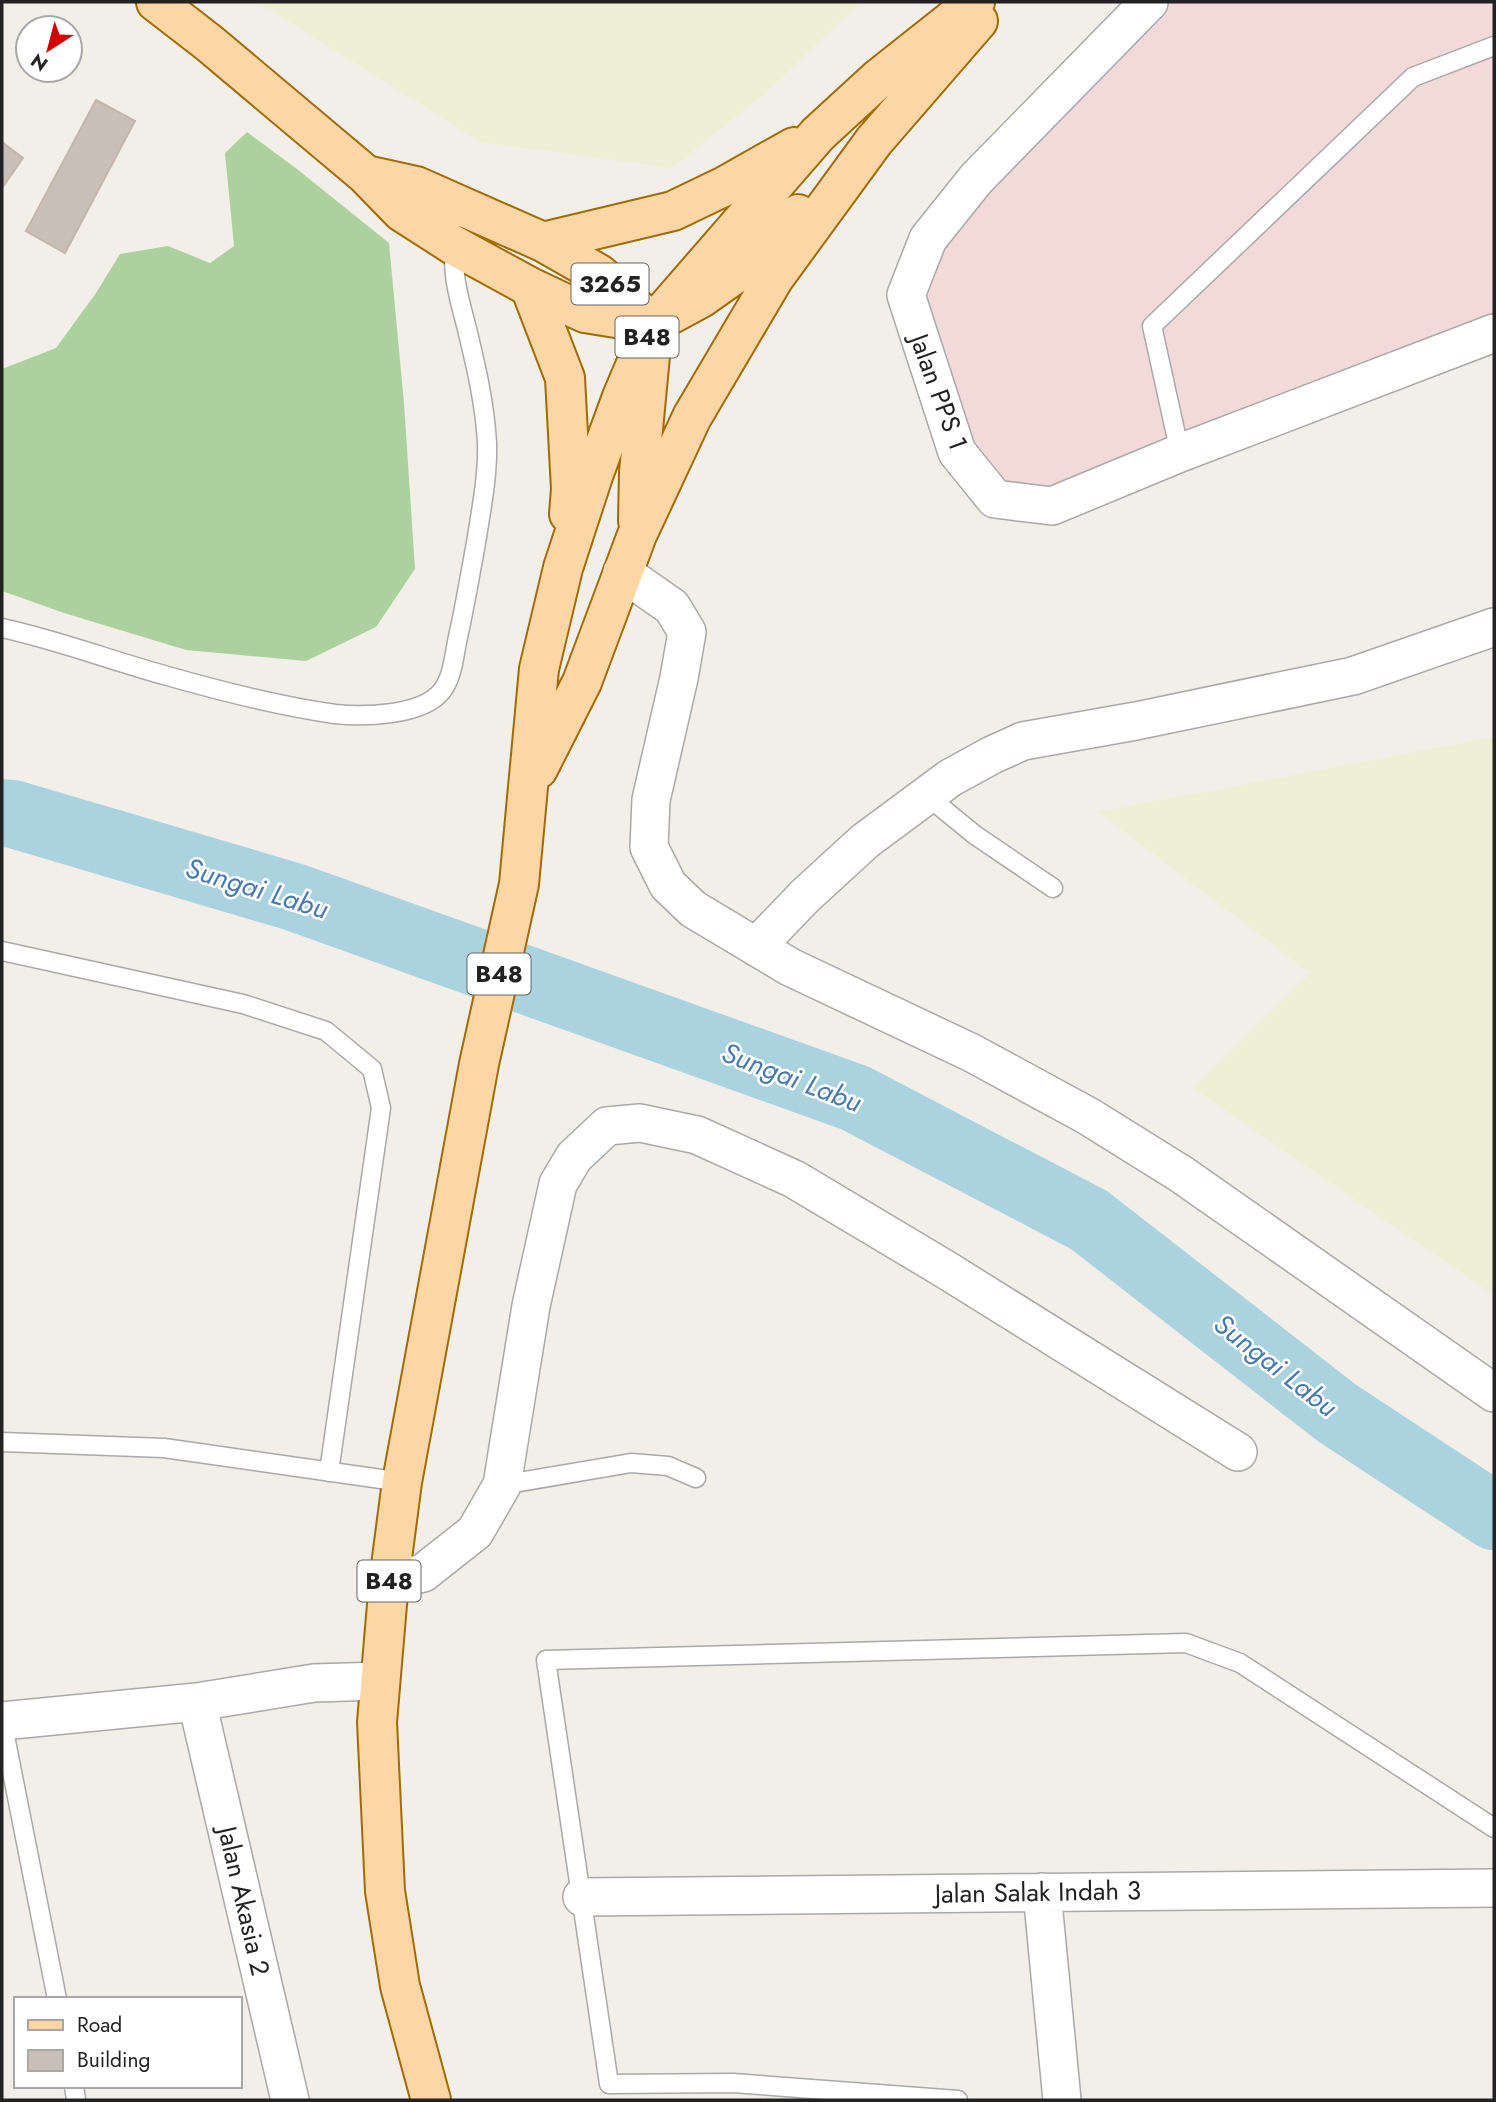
<svg xmlns="http://www.w3.org/2000/svg" width="1496" height="2102" font-family="Jost,sans-serif">
  <style>
    .commercial { fill: #f2dad9 }
    .farmland { fill: #eef0d5 }
    .forest { fill: #add19e }
    .lines { fill: none; stroke-linecap: round; stroke-linejoin: round }
    .river { stroke: #aad3df; stroke-width: 68 }
    .building { fill: #c7bfb8; stroke: #c4b6ab; stroke-width: 2 }
    .service-casing { stroke: #a9a9a9; stroke-width: 21 }
    .minor-casing { stroke: #a9a9a9; stroke-width: 40 }
    .primary-casing { stroke: #a06b00; stroke-width: 42 }
    .service { stroke: #fff; stroke-width: 18 }
    .minor { stroke: #fff; stroke-width: 37 }
    .primary { stroke: #fcd6a4; stroke-width: 38 }
    .labels { text-anchor: middle; stroke-width: 5; stroke-linejoin: round; paint-order: stroke }
    .shield { fill: #fff; stroke: #646464; stroke-width: 2 }
    .shield-label { font-size: 24px; font-weight: bold; fill: #222 }
    .street-label { font-size: 26px; fill: #222; stroke: #fff }
    .water-label { font-size: 28px; font-style: italic; fill: #4a7aab; stroke: #fff }
  </style>
  <rect width="100%" height="100%" fill="#f2efe9"/>
  <path class="commercial" d="M1167,2H1494V317L1051,491L1002,486L972,447L923,297L940,241L987,189Z"/>
  <path class="farmland" d="M258,2H257H861L765,93L672,168L481,142Z
    M1494,737V1295L1193,1088L1310,973L1099,812Z"/>
  <path class="forest" d="M247,132L297,169L389,243L404,403L415,569L376,627L306,661L186,650L64,613L2,591V369L56,348L96,293L120,254L168,246L210,263L234,246L225,153Z"/>
  <g class="lines">
    <path class="river" d="M2,813L13,814L294,897L855,1098L1089,1220L1337,1413L1494,1516"/>
  </g>
  <path class="building" d="M96,100L135,121L65,253L26,231Z
    M2,142L23,158L2,188Z"/>
  <g class="lines">
    <g class="service-casing">
      <path id="service" d="M1180,453L1152,326L1413,77L1494,46
        M2,628C57,640 110,660 164,675C220,691 278,706 335,714C363,717 421,716 441,692C453,678 454,655 458,637C465,606 470,575 476,543C481,510 488,477 487,443C485,405 476,366 467,329C460,301 451,274 455,246
        M926,795L975,835L1053,888
        M2,951L243,1004L326,1031L372,1069L381,1108L329,1472
        M2,1442L164,1448L402,1482
        M502,1485L631,1463L668,1466L696,1478
        M2,1721L57,1999
        M74,2086L76,2100
        M958,2100L733,2083L609,2084L546,1660L1186,1643L1240,1663L1494,1828"/>
    </g>
    <g class="minor-casing">
      <path id="minor" d="M1149,2L976,179L928,239L906,295L957,452L995,499L1052,506L1180,453L1494,333
        M622,572L672,607L687,632L679,678L651,800L649,847L668,885L693,909L790,967L972,1053L1088,1116L1181,1174L1494,1393
        M756,947L805,896L865,841L950,778L992,755L1023,741L1136,721L1353,676L1494,627
        M389,1581L423,1573L475,1532L502,1485L531,1306L558,1184L574,1157L607,1126L640,1123L697,1135L794,1179L948,1271L1238,1452
        M197,1702L290,2100
        M2,1721L197,1702L314,1683L380,1681
        M1042,1892L1062,2100
        M582,1897L1494,1888"/>
    </g>
    <g class="primary-casing">
      <path id="primary" d="M156,2L209,43L366,175L402,212L455,246L530,287L585,313L653,324L701,298L742,269L798,214
        M366,175L416,186L543,242L599,274L653,324L639,472L638,521
        M543,242L673,211L723,187L794,147
        M530,287L565,378L571,489L569,514
        M538,769L582,682L637,535L692,417L774,278L874,141L978,21
        M431,2100L400,1986L385,1891L377,1722L389,1581L402,1482L479,1064L519,884L539,669L563,568L593,476L622,397L653,324L818,134L878,79L975,2"/>
    </g>
    <use href="#service" class="service"/>
    <use href="#minor" class="minor"/>
    <use href="#primary" class="primary"/>
  </g>
  <g class="labels">
    <g class="shield">
      <rect x="571.5" y="263.5" width="77" height="41" rx="5"/>
      <rect x="615.5" y="316.5" width="63" height="41" rx="5"/>
      <rect x="467.5" y="953.5" width="63" height="41" rx="5"/>
      <rect x="357.5" y="1560.5" width="63" height="41" rx="5"/>
    </g>
    <g class="shield-label">
      <text x="610" y="292">3265</text>
      <text x="647" y="345">B48</text>
      <text x="499" y="982">B48</text>
      <text x="389" y="1589">B48</text>
    </g>
    <g class="street-label">
      <text transform="translate(939 392) rotate(70)" y="9">Jalan PPS 1</text>
      <text transform="translate(1038 1892) rotate(-1)" y="9">Jalan Salak Indah 3</text>
      <text transform="translate(244 1901) rotate(77)" y="9">Jalan Akasia 2</text>
    </g>
    <g class="water-label">
      <text transform="translate(257 888) rotate(17)" y="10">Sungai Labu</text>
      <text transform="translate(792 1077) rotate(21)" y="10">Sungai Labu</text>
      <text transform="translate(1276 1365) rotate(38)" y="10">Sungai Labu</text>
    </g>
  </g>
  <rect width="1496" height="2102" fill="none" stroke="#222222" stroke-width="7"/>
  <rect x="14" y="1997" width="228" height="91" fill="#ffffff" stroke="#a7a7a7" stroke-width="2"/>
  <rect x="28" y="2020" width="35" height="10" fill="#fcd6a4" stroke="#a7a7a7" stroke-width="2"/>
  <text x="77" y="2032" font-size="21" fill="#222222">Road</text>
  <rect x="28" y="2050" width="35" height="21" fill="#c7bfb8" stroke="#a7a7a7" stroke-width="2"/>
  <text x="77" y="2067" font-size="21" fill="#222222">Building</text>
  <g transform="translate(49 49) rotate(216)"><circle r="33" fill="#ffffff" stroke="#a7a7a7" stroke-width="2"/>
  <path d="M0-5L12 26L0 18L-12 26Z" fill="#d40000"/>
  <text y="-10" font-size="19" font-weight="bold" text-anchor="middle" fill="#222222">N</text>
  </g>
</svg>
